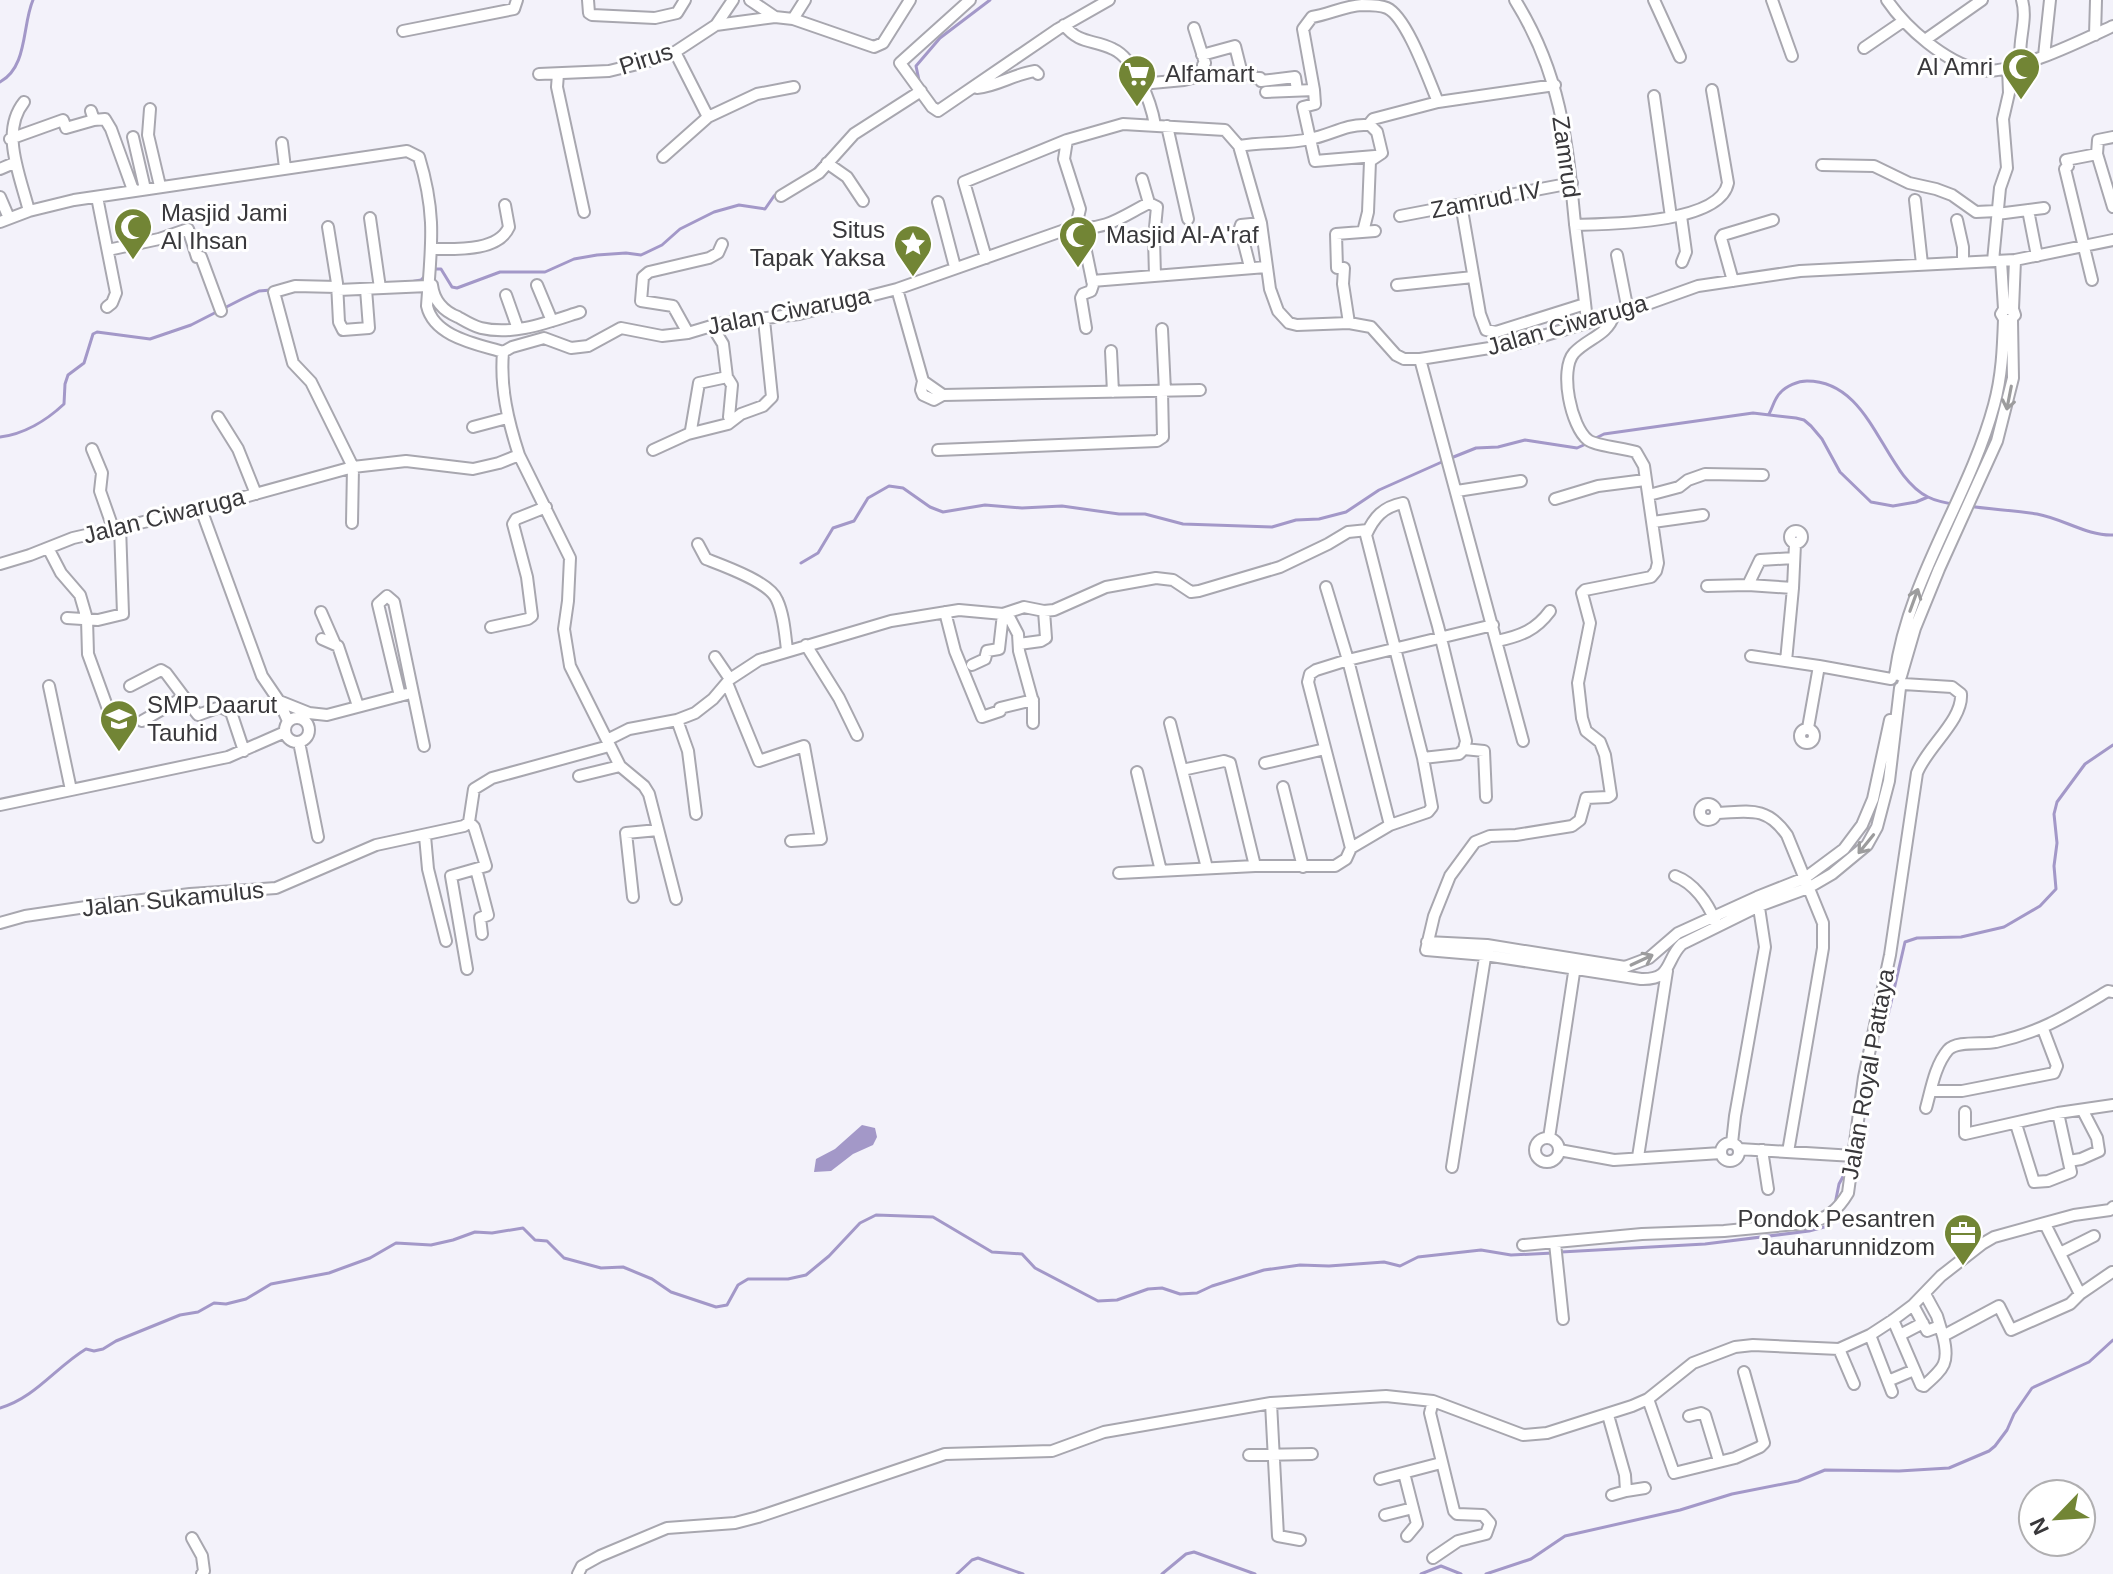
<svg xmlns="http://www.w3.org/2000/svg" width="2113" height="1574" font-family="Helvetica,sans-serif">
  <style>
    .water { fill: #a398c8 }
    .lines { fill: none; stroke-linecap: round; stroke-linejoin: round }
    .stream { stroke: #a398c8; stroke-width: 3 }
    .minor-casing { stroke: #a8a7af; stroke-width: 14 }
    .minor { stroke: #fff; stroke-width: 10 }
    .oneway { stroke: #9c9c9d }
    .labels { text-anchor: middle; stroke-width: 6; stroke-linejoin: round; paint-order: stroke }
    .street-label { font-size: 24px; fill: #39383b; stroke: #fff }
    .poi-label { font-size: 24px; fill: #39383b; stroke: #fff; text-anchor: start }
  </style>
  <rect width="100%" height="100%" fill="#f3f2fa"/>
  <path class="water" d="M862,1125L875,1128L877,1137L873,1145L853,1154L831,1171L814,1172L816,1159L835,1149Z"/>
  <g class="lines">
    <path class="stream" d="M0,82C28,67 22,25 33,0
      M920,85L916,66L940,38L990,0
      M814,170L828,155
      M433,269H441L452,287L457,288L500,272H545L574,259L597,255L626,253L641,255L662,245L680,229L714,212L739,205L765,209L774,196L788,186
      M410,282L421,280L427,274
      M1769,414C1773,407 1774,399 1780,393C1786,386 1798,381 1807,381C1873,381 1882,474 1928,497C1949,508 2010,509 2037,514C2064,519 2087,536 2113,535
      M0,437C24,434 47,420 64,404L65,384L68,375L84,363L93,334L97,332L150,339L191,325L242,299L259,291L271,290
      M1592,440L1604,434L1753,413L1796,418L1804,420L1811,426L1822,439L1840,472L1871,502L1893,506L1916,502L1928,497
      M1451,458L1476,448L1498,447L1525,440L1577,448L1586,444
      M801,563L818,553L833,528L854,521L868,498L889,486L903,488L930,507L943,512L985,505L1022,508L1062,506L1119,514H1145L1183,524L1272,527L1296,520L1319,519L1346,512L1379,490L1444,461
      M1877,1024H1886L1905,942L1917,938L1961,937L2004,927L2040,906L2056,889L2054,866L2057,843L2054,814L2057,802L2085,764L2113,745
      M1835,1204L1839,1184L1846,1171
      M1561,1252L1705,1244L1809,1231L1828,1226L1830,1219
      M0,1408C35,1398 56,1367 86,1349L94,1351L103,1349L116,1341L180,1315L198,1312L214,1303L226,1304L246,1299L271,1284L329,1273L370,1258L396,1243L431,1245L453,1240L475,1232L492,1233L523,1228L535,1240L547,1241L564,1258L601,1268L623,1267L652,1279L671,1292L716,1307L727,1305L738,1285L748,1279H788L806,1275L829,1256L860,1223L876,1215L933,1217L992,1252L1022,1254L1035,1268L1098,1301L1117,1300L1148,1289L1162,1288L1180,1294L1197,1293L1212,1286L1264,1270L1300,1265L1329,1266L1384,1262L1400,1266L1418,1257L1481,1250L1511,1255L1553,1253
      M957,1574L972,1560L978,1558L1023,1574
      M1162,1574L1186,1554L1194,1552L1255,1574
      M1421,1574L1441,1566L1461,1574
      M1486,1574L1531,1559L1565,1536L1680,1510L1732,1494L1798,1481L1825,1470L1899,1471L1949,1468L1989,1451L1995,1446L2007,1430L2014,1414L2032,1388L2089,1362L2113,1340"/>
    <g class="minor-casing">
      <path id="minor" d="M588,0L589,13L592,15L655,18L677,13L685,0
        M750,0L775,17L793,19L805,0
        M970,0L900,63L932,107L938,111L1058,29L1109,0
        M1515,0C1561,74 1567,140 1575,224C1579,257 1584,289 1587,322
        M1654,0L1680,57
        M1772,0L1792,56
        M1887,0C1906,28 1945,62 1979,70C2008,77 2085,39 2113,26
        M793,19L874,47L883,43L910,0
        M716,25L775,17
        M1064,25C1080,45 1093,39 1113,49C1135,59 1151,102 1155,125
        M403,31L514,9L517,0
        M2095,35L2096,0
        M1925,40L1982,0
        M1864,48L1902,22
        M675,52L708,117
        M1202,55L1235,46L1242,74L1251,73L1253,78H1260L1261,81L1295,77L1297,90
        M2044,56L2050,0
        M2021,63C2017,42 2028,21 2022,0
        M539,74L609,71L646,62L675,52L716,25L733,0
        M558,74L557,87L584,212
        M1141,84L1184,80L1204,75L1203,65L1205,63L1194,28
        M977,88C998,86 1014,74 1035,71L1038,74
        M1314,90L1315,104L1303,107L1315,161L1375,156
        M1266,92L1314,90L1303,29L1312,17C1329,14 1345,6 1362,5C1370,5 1380,5 1387,8C1407,17 1429,81 1438,102
        M1654,96L1671,217
        M24,102C0,132 20,175 29,211
        M150,109L148,135L160,186
        M91,111L94,120L105,119L111,129L133,190
        M1167,126L1188,219
        M133,137L145,189
        M10,139L63,120L66,128L94,120
        M282,143L285,168
        M1239,146C1263,142 1287,144 1310,139C1330,135 1347,124 1366,125
        M2097,154L2098,140L2113,137
        M663,157L708,117L757,94L794,87
        M827,163L847,177L863,201
        M1822,165L1874,166L1909,183L1936,189L1952,195L1976,212L1997,211
        M0,169L14,163
        M1142,179L1149,203
        M781,196L819,173L854,134L921,91
        M0,197L9,218
        M97,197L116,293L112,303L107,307
        M1915,200L1922,264
        M938,202L955,267
        M1461,204L1480,314L1486,330L1496,332L1585,304
        M2028,210L2037,256
        M1997,214L2044,208
        M1400,216L1572,183
        M1681,216L1686,252L1682,262
        M370,218L380,288
        M1957,220L1963,247V262
        M0,222L29,211L74,200L407,151L419,157C437,216 431,247 427,306C434,337 477,344 503,352
        M1575,225C1609,224 1720,224 1728,183L1712,90
        M1076,226C1103,233 1126,214 1149,203L1157,207L1154,238L1155,276
        M328,227L337,283L339,322L343,330L369,328L366,289
        M1073,227L1083,237L1093,285L1091,291L1083,294L1081,298L1086,328
        M1363,232L1368,212L1370,161L1382,153L1377,132L1369,124L1373,119L1438,102L1555,85
        M432,249C455,249 498,252 509,227L505,205
        M108,250L159,239L188,229L197,257H201L221,311
        M1617,255L1628,311
        M986,258L964,182L1067,140
        M1993,261L2000,188L2007,168L2003,119L2009,93L2008,67
        M2001,261L2004,309
        M1250,267L1240,228L1241,225L1261,223
        M2092,280L2065,169L2068,166L2066,160L2097,154L2113,207
        M1092,281L1266,267
        M1733,281L1721,238L1723,235L1773,220
        M432,285C434,301 443,311 458,317C465,321 473,326 481,328C514,336 549,322 580,312
        M537,285L552,321
        M1397,285L1473,277
        M337,287L295,286L274,292L293,363L311,382L353,467L352,523
        M897,289L923,381L921,390L923,395L934,400L943,395
        M338,290L428,286
        M506,295L518,329
        M2013,309H2004L2001,314L2004,319L2009,321L2015,315L2013,309L2015,260
        M1614,315C1607,336 1588,338 1574,353C1559,370 1571,427 1588,440C1596,446 1624,448 1636,452L1644,466L1658,563L1656,571L1651,577L1585,590L1582,593L1590,623L1578,683L1582,718L1586,731L1600,742L1605,755L1611,795L1608,797L1586,798L1580,820L1572,826L1516,835L1490,836L1475,842L1450,876L1434,916L1426,950L1485,955L1641,979C1673,980 1665,960 1682,944L1759,906L1808,888L1832,874L1867,845L1877,827L1889,781L1900,688
        M1349,323L1343,284L1344,268H1337L1336,234L1375,231
        M1162,329L1165,391
        M688,333L673,306L641,301L643,277L649,272L709,258L718,253L722,244
        M1111,351L1113,392
        M1420,359L1523,741
        M727,377L732,385L729,417
        M923,381L943,395L1200,390
        M218,417L238,449L256,494
        M473,427L507,418
        M691,430L699,383L727,377L723,344L712,326
        M92,449L102,473L100,491L113,528
        M653,450L688,434L728,424L741,414L763,406L772,397L764,320
        M938,450L1157,441L1163,437L1162,391
        M519,455L570,558L568,601L564,629L570,666L620,766L644,786L649,794L676,899
        M1457,491L1521,481
        M1649,495L1679,487L1688,480L1705,474L1763,475
        M1555,499L1598,486L1645,480
        M201,509L262,676L279,701L288,721
        M1653,522L1703,515
        M1790 537a6 6 0 1 1 12 0a6 6 0 1 1-12 0Z
        M698,544L706,559C724,566 770,582 777,600C784,615 785,634 787,650
        M48,548L61,573L80,595L87,619L88,654L116,731
        M0,564L30,555L73,538L201,509L353,467L406,461L473,469L499,463L519,455C508,421 500,388 503,352L512,347L544,338L571,348L588,346L621,328L662,336L688,333L718,324L799,314L897,289L1076,226L1080,209L1064,159L1067,140L1123,124L1225,130L1239,146L1261,223L1270,289L1278,311L1289,323L1297,325L1349,323L1371,327L1396,355L1404,359H1420L1515,344L1628,311L1698,286L1800,271L2015,260L2113,240
        M1748,585L1760,560L1794,558
        M1707,586L1748,585L1793,588
        M321,612L335,644
        M945,612L955,651L982,717L1000,711V708L1033,700
        M1007,613L1018,634L1019,651L1033,702V723
        M67,618L98,620L123,614L120,526
        M491,627L528,619L532,616L527,577L513,524L516,519L546,507
        M322,639L338,646L358,706
        M1497,641C1521,636 1536,630 1550,611
        M1019,644L1041,641L1046,638L1044,611
        M806,645L839,698L857,735
        M1751,656L1819,666
        M715,657L730,679
        M1786,661L1793,588L1795,544
        M972,665L985,659L987,651L999,649L1003,614
        M1895,675C1908,578 1969,498 1994,405C2002,376 2003,348 2004,319
        M1901,676L1915,628L1939,569L1997,441L2013,378L2012,320
        M727,683L759,761L804,746L821,839L791,841
        M49,686L71,790
        M130,686L161,670L166,673L184,697L142,721
        M400,696L378,604L387,596L394,602L424,746
        M184,697L198,715L220,707L231,712L244,751
        M279,701L309,713L327,715L407,694
        M285 730a12 12 0 1 1 24 0a12 12 0 1 1-24 0Z
        M677,720L688,751L696,814
        M1170,723L1207,868
        M1808,728L1819,666L1891,679
        M1800 736a7 7 0 1 1 14 0a7 7 0 1 1-14 0Z
        M607,740L629,729L677,720L695,713L713,699L730,679L759,660L891,621L959,610L1003,614L1024,607L1044,611L1054,610L1106,587L1156,578L1173,580L1191,592L1199,591L1280,567L1328,544L1348,532L1368,530
        M299,742L318,837
        M1423,758L1459,754L1464,749L1484,751L1486,797
        M1265,763L1325,749
        M1182,770L1224,761L1230,763L1255,866
        M1137,772L1161,871
        M579,776L620,766
        M1283,787L1303,867
        M1700 812a8 8 0 1 1 16 0a8 8 0 1 1-16 0Z
        M0,805L228,757L285,732
        M1716,813C1748,812 1766,805 1787,835L1823,923V948L1788,1152
        M1390,825L1428,812L1432,807L1423,758L1366,535C1374,517 1383,507 1403,503L1438,626L1466,741L1464,749
        M425,836L428,869L446,941
        M1351,848L1308,682L1310,674L1316,670L1348,660L1493,625
        M476,869L488,915L480,918L482,934
        M1119,873L1255,866H1335L1346,859L1351,848L1390,825L1348,660L1326,587
        M1675,876C1694,883 1708,903 1715,921
        M633,897L626,833L658,830
        M0,923L25,916L86,907L190,894L276,888L376,845L464,826L469,822L474,789L492,778L609,746
        M1427,942L1487,945L1625,967L1649,958L1678,933L1757,897L1805,878L1844,849L1862,825L1873,799L1890,720
        M467,969L451,876L486,866L474,827L469,822
        M1931,1091H1962L2054,1073L2057,1066L2043,1029
        M1926,1108C1931,1090 1935,1065 1948,1050C1957,1040 1984,1045 1996,1042C2042,1032 2069,1014 2108,991L2113,992
        M1965,1112V1134L2058,1113L2113,1105
        M2016,1124L2034,1182L2048,1181L2071,1172L2058,1113
        M1535 1150a12 12 0 1 1 24 0a12 12 0 1 1-24 0Z
        M1549,1138L1575,966
        M1721 1152a9 9 0 1 1 18 0a9 9 0 1 1-18 0Z
        M1732,1143L1735,1116L1765,947L1758,901
        M1739,1149L1854,1156
        M1559,1150L1614,1160L1721,1153
        M1762,1150L1768,1189
        M1638,1157L1667,971
        M2069,1161L2081,1159L2099,1151L2097,1138L2083,1111
        M1452,1167L1486,951
        M2045,1224L2080,1294
        M1555,1243L1563,1319
        M1523,1245L1642,1234L1724,1231L1807,1223C1827,1219 1838,1210 1848,1193L1864,1077L1890,955L1917,773C1927,747 1963,720 1961,694L1952,687L1903,684
        M2060,1253L2094,1236
        M1925,1294L1937,1316L1943,1336
        M1913,1305L1927,1331L1940,1326
        M1893,1320L1921,1385L1924,1386C1944,1368 1950,1363 1943,1336L1999,1306L2011,1330L2070,1304L2080,1294L2112,1272
        M1870,1335L1892,1392
        M1900,1335L1923,1323
        M1839,1349L1854,1384
        M1888,1381L1914,1370
        M1648,1399L1674,1473L1735,1458L1760,1447L1764,1443L1744,1372
        M1271,1403L1278,1536L1300,1540
        M1608,1415L1625,1475L1626,1491L1645,1488
        M1689,1416L1701,1413L1705,1415L1719,1461
        M1249,1455L1312,1454
        M1404,1473L1417,1524L1407,1536
        M1380,1479L1441,1463
        M1612,1495L1626,1491
        M1385,1515L1413,1508
        M192,1538L202,1556L204,1571L202,1574
        M1433,1558L1458,1541L1486,1534L1490,1523L1483,1515L1457,1514L1454,1511L1430,1413L1433,1401
        M578,1574L582,1566L600,1556L667,1528L735,1523L758,1517L945,1454L1052,1451L1104,1432L1271,1403L1386,1396L1433,1401L1523,1435L1547,1433L1632,1406L1648,1399L1693,1363L1735,1347L1753,1345L1839,1349L1870,1335L1893,1320L1913,1305L1941,1276L1982,1244L1994,1237L2074,1215L2110,1210L2113,1207"/>
    </g>
    <use href="#minor" class="minor"/>
  </g>
  <defs><path id="oneway-shaft" d="M-6 0H5M1.5-3L5.5 0L1.5 3" fill="none" stroke-width="1.6" stroke-linecap="round" stroke-linejoin="round" transform="scale(2)"/></defs>
  <g class="oneway">
    <use href="#oneway-shaft" transform="translate(2009 398) rotate(101)"/>
    <use href="#oneway-shaft" transform="translate(1914 600) rotate(-70)"/>
    <use href="#oneway-shaft" transform="translate(1866 844) rotate(129)"/>
    <use href="#oneway-shaft" transform="translate(1642 960) rotate(-25)"/>
  </g>
  <defs>
    <g id="mosque-pin" transform="scale(2)"><path d="M0 17L-7.5 6A9.5 9.5 0 1 1 7.5 6Z" fill="#728535" stroke="#fff"/><path d="M3.5-4.9A6 6 0 1 0 3.5 4.9A5 5 0 1 1 3.5-4.9Z" fill="#fff"/></g>
    <g id="supermarket-pin" transform="scale(2)"><path d="M0 17L-7.5 6A9.5 9.5 0 1 1 7.5 6Z" fill="#728535" stroke="#fff"/><path d="M-6-5.5h2.5l.6 2H6L4.5 2H-2.5L-4.4-4H-6ZM-1.5 3.2a1.3 1.3 0 1 0 .1 0ZM3 3.2a1.3 1.3 0 1 0 .1 0Z" fill="#fff"/></g>
    <g id="sight-pin" transform="scale(2)"><path d="M0 17L-7.5 6A9.5 9.5 0 1 1 7.5 6Z" fill="#728535" stroke="#fff"/><path d="M0-6L1.8-2.2L6-1.7L2.9 1.2L3.7 5.4L0 3.3L-3.7 5.4L-2.9 1.2L-6-1.7L-1.8-2.2Z" fill="#fff"/></g>
    <g id="school-pin" transform="scale(2)"><path d="M0 17L-7.5 6A9.5 9.5 0 1 1 7.5 6Z" fill="#728535" stroke="#fff"/><path d="M0-5L7-2L0 1L-7-2ZM-4 1L0 2.5L4 1V4Q0 6-4 4Z" fill="#fff"/></g>
    <g id="office-pin" transform="scale(2)"><path d="M0 17L-7.5 6A9.5 9.5 0 1 1 7.5 6Z" fill="#728535" stroke="#fff"/><path d="M-6-3h4V-5.5h4V-3h4V5H-6ZM-1-4.5V-3h2v-1.5ZM-6 0V1H6V0Z" fill="#fff"/></g>
  </defs>
  <g fill-rule="evenodd">
    <use href="#mosque-pin" x="2021" y="67"/>
    <use href="#supermarket-pin" x="1137" y="74"/>
    <use href="#mosque-pin" x="133" y="227"/>
    <use href="#mosque-pin" x="1078" y="235"/>
    <use href="#sight-pin" x="913" y="244"/>
    <use href="#school-pin" x="119" y="719"/>
    <use href="#office-pin" x="1963" y="1233"/>
  </g>
  <g class="labels">
    <g class="street-label">
      <text transform="translate(646 59) rotate(-18)" y="8">Pirus</text>
      <text transform="translate(1566 157) rotate(82)" y="8">Zamrud</text>
      <text transform="translate(1486 200) rotate(-11)" y="8">Zamrud IV</text>
      <text transform="translate(789 311) rotate(-11)" y="8">Jalan Ciwaruga</text>
      <text transform="translate(1567 325) rotate(-16)" y="8">Jalan Ciwaruga</text>
      <text transform="translate(164 516) rotate(-14)" y="8">Jalan Ciwaruga</text>
      <text transform="translate(173 899) rotate(-6)" y="8">Jalan Sukamulus</text>
      <text transform="translate(1868 1074) rotate(-80)" y="8">Jalan Royal Pattaya</text>
    </g>
    <g class="poi-label">
      <text x="1993" y="75" text-anchor="end">Al Amri</text>
      <text x="1165" y="82">Alfamart</text>
      <text x="161" y="221">Masjid Jami<tspan x="161" dy="28">Al Ihsan</tspan></text>
      <text x="885" y="238" text-anchor="end">Situs<tspan x="885" dy="28">Tapak Yaksa</tspan></text>
      <text x="1106" y="243">Masjid Al-A'raf</text>
      <text x="147" y="713">SMP Daarut<tspan x="147" dy="28">Tauhid</tspan></text>
      <text x="1935" y="1227" text-anchor="end">Pondok Pesantren<tspan x="1935" dy="28">Jauharunnidzom</tspan></text>
    </g>
  </g>
  <g transform="translate(2057 1518) rotate(245)"><circle r="38" fill="#ffffff" stroke="#b0afb1" stroke-width="2"/>
  <path d="M0-6L14 30L0 20L-14 30Z" fill="#728535"/>
  <text y="-12" font-size="22" font-weight="bold" text-anchor="middle" fill="#39383b">N</text>
  </g>
</svg>
